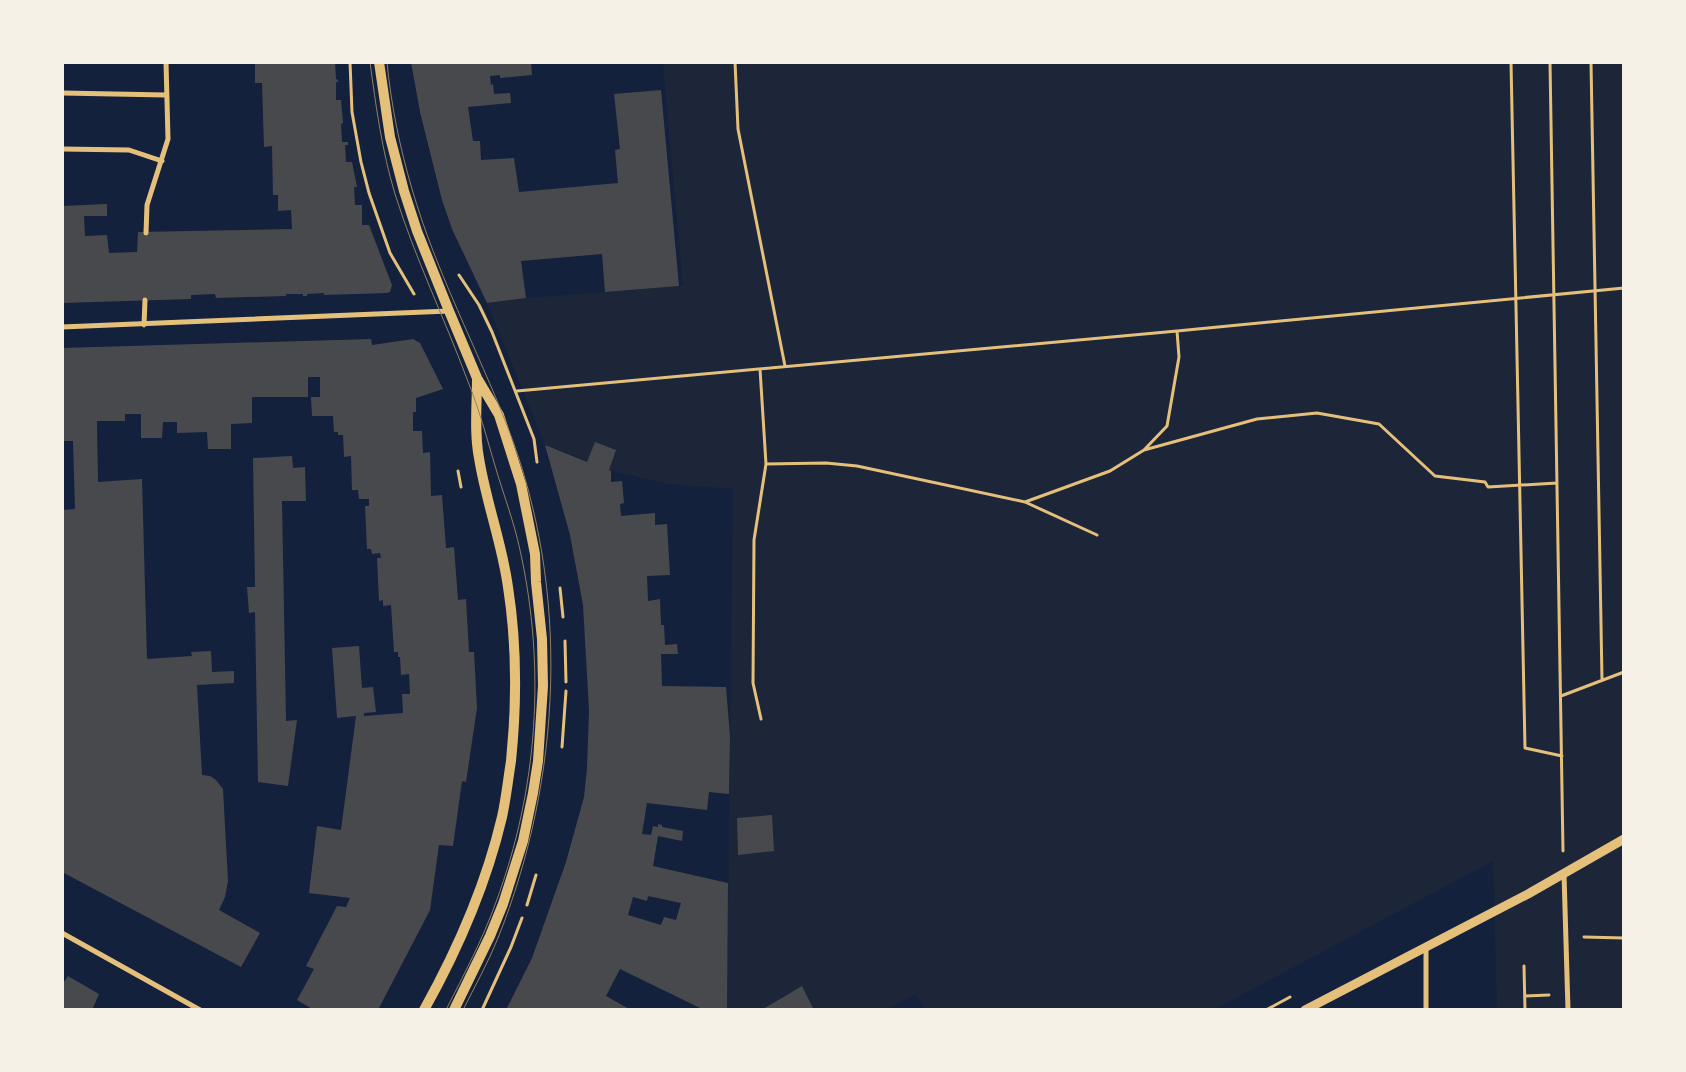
<svg xmlns="http://www.w3.org/2000/svg" width="1686" height="1072" font-family="'Exo 2',sans-serif">
  <style>
    .green { fill: #1d2539 }
    .building { fill: #48494c; fill-rule: evenodd }
    .lines { fill: none; stroke-linecap: round; stroke-linejoin: round }
    .path { stroke: #e5c07b; stroke-width: 3 }
    .minor { stroke: #e5c07b; stroke-width: 5 }
    .tertiary { stroke: #e5c07b; stroke-width: 9 }
    .secondary { stroke: #e5c07b; stroke-width: 10 }
    .tram { stroke: #918062; stroke-width: 1 }
  </style>
  <rect width="100%" height="100%" fill="#14213d"/>
  <path class="green" d="M663,63H1623V1009H1497L1493,861L1215,1009H924L916,994L887,1009H814L802,986L761,1009H727L733,489L669,484L611,471L545,445L487,303L526,298L683,286Z"/>
  <path class="building" d="M255,62H335L336,79L338,80V82H336V100H341L343,123L341,124L342,142H348V145H345L346,162H352L357,187H354L355,205H362V225H369L392,285L390,292L387,293L324,295V293L307,294V296H303V294H286V296L216,298L215,294L191,295V299L62,303V206L107,204V216H84L85,236L107,235L109,253L137,252L138,232L292,229L291,210L278,211V195H273L272,146L264,147L262,83H255Z
    M411,62H531L532,75L500,78V75L490,76L491,85L493,84L494,94L510,93L511,103L468,107L473,141H480L481,160L514,158L519,192L618,183L615,150L620,149L614,94L661,90L679,286L605,292L602,254L521,261L526,298L487,303L452,229L442,200L420,112Z
    M371,339L372,345L413,339L420,343L443,389L416,398V412H413V431H422L423,453L430,452L431,496L442,495L446,548L454,547L458,600L466,599L469,652H474L477,708L466,782L462,781L453,846L439,845L430,910L378,1010H314L297,1000L314,969L306,966L337,906L346,907L350,898L309,893L317,826L341,830L356,716L337,718L332,648L359,646L362,688L373,687L376,712L364,713V716L403,713L402,694H410L409,674L401,675L400,657H398V652H394L391,605L383,606V600L379,601L377,558H381L380,553L372,554L371,549H367L365,506H369V499H359L358,490H352L351,456L344,457L343,435H338V432H334L333,416H312L311,397H320V377H308V397H252V423L231,424V449H208L207,432L177,433V422H163L162,438H141V414H125V421H97L98,482L142,479L147,659L192,656L191,652L211,651L212,672L234,671V683L197,685L202,775L210,776L216,780L223,789L228,881L225,897L219,910L260,933L241,967L62,872V510L75,509L73,441H62V348Z
    M595,442L616,450L609,470L611,471V482L622,481L624,503L620,504L621,516L655,513V525L667,524L670,575L647,576L648,601L660,599L661,625H664L665,645L677,644L678,654H661L662,686L726,687L730,736L729,794L709,792L707,810L647,803L642,834L651,835L653,826L658,827V824L662,825V827L683,831L682,841L658,836L653,866L728,883L727,1010H704L620,969L606,996L631,1010H506L532,958L566,862L584,797L587,769L589,710L583,605L570,535L545,445L587,462ZM648,896L681,903L676,920L664,917L661,925L628,915L633,897L647,901Z
    M292,456L293,468L305,467L306,501H282L286,721L297,720L288,786L258,782L255,612L249,613L247,587H255L253,458Z
    M772,815L774,851L738,855L737,818Z
    M68,976L99,994L92,1010H62V985Z
    M802,986L814,1010H761L780,999Z"/>
  <g class="lines">
    <path class="path" d="M350,62L352,112L361,162L369,193L390,253L414,294
      M735,62L738,129L785,366
      M1511,62L1525,748L1562,756
      M1550,62L1563,851
      M1591,62L1602,680
      M459,275L479,305L492,332L534,439L537,462
      M760,369L766,464L754,540L753,683L761,719
      M517,391L1177,331L1624,288
      M1144,450L1257,419L1317,413L1379,424L1435,476L1485,482L1488,487L1557,483
      M766,464L826,463L857,466L1025,502L1110,471L1144,450L1167,426L1179,357L1177,331
      M458,471L461,487
      M1025,502L1097,535
      M560,588L563,617
      M565,641L566,682
      M1561,696L1624,672
      M562,747L566,691
      M527,905L536,875
      M1584,937L1624,938
      M1524,966L1525,1010
      M1525,996L1549,995
      M482,1010L511,947L522,918
      M1266,1010L1290,997"/>
    <path class="minor" d="M62,93L166,95
      M62,149L129,150L162,161
      M146,233L147,205L168,139L166,62
      M144,325L145,300
      M62,327L449,311
      M1564,874L1568,1010
      M62,933L200,1010
      M1426,1010V948"/>
    <path class="tertiary" d="M1305,1010L1528,894L1624,839"/>
    <path class="secondary" d="M379,62L390,137L404,191L417,231L449,311L477,378L499,415L521,484L535,554L536,582L542,639L543,686L538,761L533,793L523,841L503,904L490,936L454,1010
      M424,1010C458,949 486,885 502,817C506,799 508,780 511,761C517,702 517,645 508,587C502,543 486,502 479,458C474,432 477,405 477,379"/>
    <path class="tram" d="M370,62C376,107 382,151 395,194C415,258 444,317 467,379C479,408 487,439 496,469C504,496 514,522 520,550C546,667 538,789 496,902C483,939 464,974 446,1010
      M387,62C391,105 400,148 412,189C436,272 477,348 508,428C571,591 562,778 498,938C488,963 475,986 463,1010"/>
  </g>
  <rect width="1686" height="1072" fill="none" stroke="#f6f1e7" stroke-width="128"/>
</svg>
